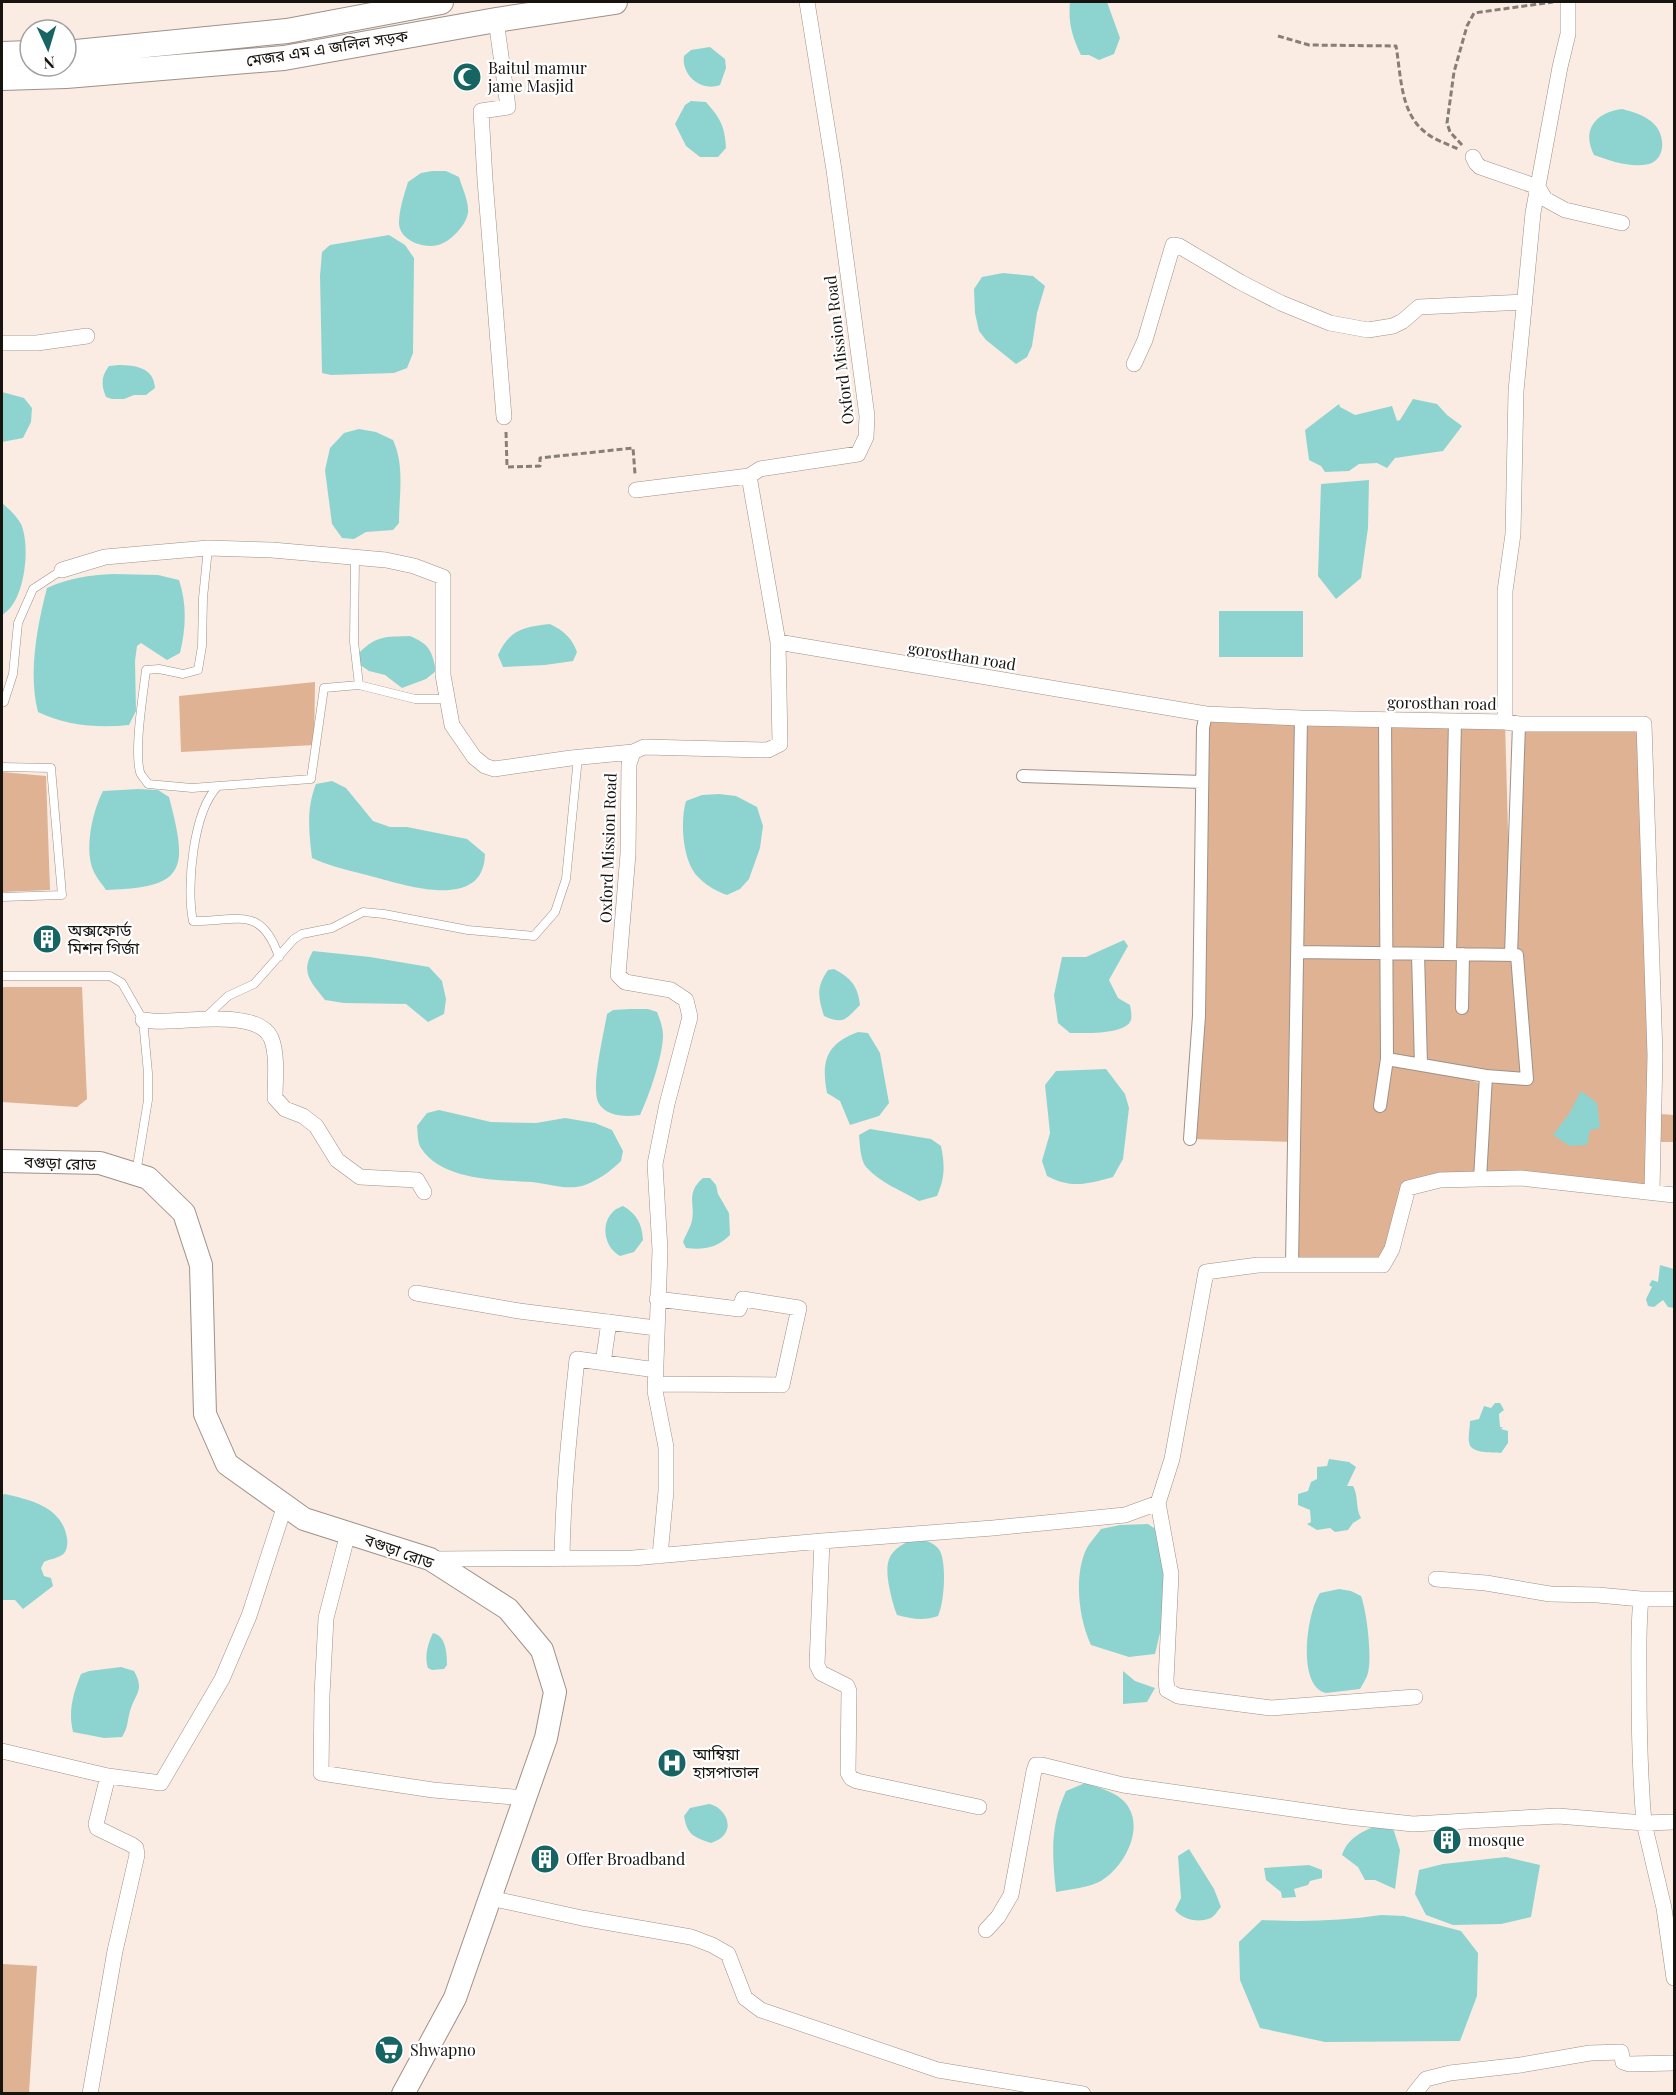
<svg xmlns="http://www.w3.org/2000/svg" width="1676" height="2095" font-family="'Playfair Display','Noto Sans Bengali',serif">
  <style>
    .green { fill: #deb292; fill-rule: evenodd }
    .water { fill: #8dd4d0 }
    .lines { fill: none; stroke-linecap: round; stroke-linejoin: round }
    .service-casing { stroke: #9e9188; stroke-width: 9 }
    .pedestrian-casing { stroke: #9e9188; stroke-width: 14 }
    .minor-casing { stroke: #9e9188; stroke-width: 16 }
    .secondary-casing { stroke: #9e9188; stroke-width: 24 }
    .primary-casing { stroke: #9e9188; stroke-width: 26 }
    .path { stroke: #877e77; stroke-width: 3; stroke-dasharray: 6 3; stroke-linecap: butt }
    .service { stroke: #fff; stroke-width: 8 }
    .pedestrian { stroke: #fff; stroke-width: 12 }
    .minor { stroke: #fff; stroke-width: 15 }
    .secondary { stroke: #fff; stroke-width: 22 }
    .primary { stroke: #fff; stroke-width: 24 }
    .labels { text-anchor: middle; stroke-width: 4.5; stroke-linejoin: round; paint-order: stroke }
    .street-label { font-size: 16px; fill: #17130f; stroke: #fff }
    .poi-label { font-size: 16px; fill: #17130f; stroke: #fff; text-anchor: start }
  </style>
  <rect width="100%" height="100%" fill="#faece2"/>
  <path class="green" d="M315,682L314,745L181,752L179,696Z
    M1206,714L1505,722L1511,941L1519,724H1644L1652,1191L1480,1179L1408,1188L1383,1265H1292L1294,1142L1190,1139ZM1427,1066L1523,1080L1485,1085Z
    M2,772L46,776L50,890L2,892Z
    M2,987H82L87,1099L77,1107L2,1102Z
    M1660,1114L1674,1115V1142H1658Z
    M2,1964L37,1966L29,2093H2Z"/>
  <path class="water" d="M1070,2H1107L1120,38L1114,54L1099,60L1089,55H1081C1072,37 1068,22 1070,2Z
    M710,47L725,59L726,68L720,85C702,92 681,76 684,56L691,50Z
    M691,101L706,102C720,118 725,126 726,148L718,157H700L686,146L675,124L685,105Z
    M1622,109C1634,112 1647,116 1655,125C1665,136 1666,159 1649,164C1631,168 1610,161 1594,155C1581,130 1596,112 1622,109Z
    M432,171H446L459,177C462,187 469,202 468,212C467,225 450,242 438,245C423,249 399,240 399,223C399,210 404,195 408,182L421,173Z
    M389,235L405,245L414,258L413,353L407,368L394,373L331,375L322,373L320,276L322,252L330,245Z
    M1003,273L1033,276L1045,286L1037,313L1032,346L1027,357L1016,364L986,340L979,331L975,313L974,289L982,277Z
    M119,365C136,365 154,368 155,388L146,395H134L124,399H112L106,397C101,385 101,376 109,366Z
    M2,392L24,398L32,408L31,422L23,438L2,442Z
    M1413,399L1437,404L1447,415L1462,426L1443,451L1395,458L1387,468L1377,463L1359,464L1349,471L1325,472L1321,466L1309,460L1305,430L1339,404L1340,407L1355,415L1392,406L1397,421L1400,420Z
    M359,429L376,432L393,440C405,466 399,495 399,523L393,530L366,532L354,539L342,538L332,524L325,470L330,448L344,433Z
    M1369,480L1368,528L1361,578L1336,599L1318,576L1321,484Z
    M2,503C9,509 16,515 21,524C31,546 25,603 2,615Z
    M113,574L158,575L179,580C187,604 186,628 180,653L167,660L141,643L137,646L135,661L136,711L129,725C99,728 66,726 38,712C28,674 37,626 47,588C69,578 89,575 113,574Z
    M1219,611H1303V657H1219Z
    M550,624C564,631 572,638 577,652L573,661L545,665L503,667L498,655C510,629 524,627 550,624Z
    M410,636C429,644 432,650 436,671L426,679L402,688L385,675L369,671L359,664V653C377,635 385,637 410,636Z
    M332,781L346,788L373,821L390,827H407L467,839L485,854C484,912 405,885 374,877C352,871 332,867 312,858C309,832 306,809 316,784Z
    M138,789L158,790L169,797C188,869 187,888 106,890C103,885 98,880 95,874C83,853 92,812 103,791Z
    M719,794L736,796L757,807L763,826L760,848L749,879L740,889L727,895C716,891 707,886 699,878C682,862 680,821 686,801L702,795Z
    M1124,940L1128,946L1109,980L1118,998L1130,1005C1131,1010 1132,1016 1131,1020C1126,1035 1084,1033 1070,1033L1058,1023L1054,995L1062,957H1086Z
    M313,951L370,957L429,967L442,981L446,999L444,1014L428,1022L406,1004L344,1003L325,1000C311,982 300,973 313,951Z
    M834,969C851,978 858,986 860,1005C846,1019 844,1025 824,1016C818,997 816,987 828,970Z
    M630,1009H648L657,1012C660,1020 663,1027 663,1035C663,1056 649,1096 640,1115C627,1117 605,1117 598,1102C591,1085 604,1033 607,1014L613,1010Z
    M858,1032L868,1033L880,1053L889,1103L879,1116L850,1125L840,1101L827,1093C821,1061 826,1044 858,1032Z
    M1106,1069L1125,1094L1129,1108L1123,1159L1113,1177C1087,1184 1072,1189 1047,1176L1042,1161L1050,1133L1045,1085L1056,1071Z
    M1581,1091L1597,1103L1600,1128L1590,1130L1587,1145L1570,1146L1553,1135L1569,1114Z
    M439,1110L491,1122L536,1123L565,1118L595,1123L612,1130L623,1151L621,1161C610,1172 597,1181 582,1186C566,1190 549,1184 532,1182C498,1180 442,1181 421,1148C417,1142 418,1132 417,1126L427,1113Z
    M870,1129L931,1139L941,1146C945,1165 945,1178 937,1196L919,1201C902,1191 879,1182 866,1167C860,1159 860,1144 859,1135Z
    M703,1178H710L716,1185L718,1194L729,1213L730,1235C717,1248 704,1250 686,1248L683,1242C685,1236 689,1230 691,1224C697,1206 684,1194 703,1178Z
    M623,1206C637,1214 642,1224 643,1240L634,1252L620,1256C600,1245 600,1213 623,1206Z
    M1660,1265L1674,1269V1308L1668,1307L1663,1300L1654,1307L1648,1306L1646,1299L1652,1287L1649,1285L1652,1280L1658,1282Z
    M1495,1403H1500L1504,1410L1499,1414L1500,1427H1503L1501,1429L1508,1431V1443L1501,1453C1492,1452 1470,1454 1469,1442C1468,1436 1470,1428 1470,1421L1479,1419L1484,1406L1491,1408Z
    M1329,1459L1349,1462L1356,1467L1347,1486H1353C1359,1497 1355,1507 1361,1518L1353,1523L1348,1530L1335,1532L1330,1528L1317,1530L1307,1524L1311,1522L1310,1510L1298,1505V1494L1308,1491L1311,1482L1317,1479V1467L1327,1466Z
    M5,1494C31,1500 62,1507 67,1538C68,1544 67,1552 62,1555C56,1559 49,1559 44,1562L41,1568L44,1576L51,1578L53,1586L23,1609L15,1600H2V1495Z
    M1148,1524L1157,1530L1164,1562L1165,1612L1155,1654L1129,1657L1091,1645C1079,1619 1074,1579 1085,1552C1088,1544 1096,1536 1101,1529L1120,1525Z
    M916,1538C925,1540 936,1543 940,1551C947,1565 944,1604 938,1616C925,1621 911,1619 897,1615C893,1605 891,1596 889,1586C884,1558 890,1549 916,1538Z
    M1339,1589L1351,1591L1361,1596C1367,1612 1373,1661 1367,1676C1365,1681 1362,1685 1360,1689L1326,1693C1296,1686 1307,1612 1320,1593Z
    M433,1633C446,1636 447,1653 447,1665L444,1669L432,1670L428,1668C424,1657 428,1643 433,1633Z
    M121,1667L134,1671C144,1689 137,1692 131,1708C127,1719 129,1726 122,1737L104,1738L73,1732C68,1711 73,1694 81,1674L89,1671Z
    M1123,1671L1135,1681L1155,1688L1147,1702L1123,1704Z
    M1085,1783C1100,1788 1121,1793 1129,1808C1143,1832 1123,1868 1101,1881C1088,1888 1071,1889 1056,1892C1052,1854 1050,1826 1066,1791Z
    M709,1804C722,1806 734,1823 724,1835C721,1839 716,1841 711,1843C694,1837 687,1835 684,1816L690,1808Z
    M1391,1822L1400,1850L1395,1889L1375,1880H1365L1358,1867L1342,1855C1349,1834 1371,1827 1391,1822Z
    M1189,1849L1214,1889L1221,1907C1218,1910 1215,1916 1211,1918C1199,1923 1183,1920 1175,1910L1181,1898L1178,1856Z
    M1506,1857L1540,1865L1531,1917L1501,1924L1453,1925L1426,1915L1415,1894L1419,1870L1443,1864Z
    M1309,1865L1322,1870V1878L1310,1881L1308,1885L1294,1889L1296,1897L1282,1898L1281,1892L1266,1880L1264,1868Z
    M1381,1915L1404,1916L1461,1931L1478,1953L1477,1996L1460,2041L1325,2042L1260,2028L1240,1980L1239,1942L1262,1920C1302,1922 1341,1921 1381,1915Z"/>
  <g class="lines">
    <g class="service-casing">
      <path id="service" d="M208,548L203,598L202,646L198,670L183,674L159,669L146,670C143,695 134,750 140,772C141,776 146,780 148,784L192,788L218,786
        M355,557L354,642L359,685
        M2,703L4,702L13,674L18,623L33,589L62,570
        M2,767L51,768L62,895L2,897
        M279,957C261,904 237,922 193,921C186,887 193,811 218,786L311,779L324,688L359,685L415,699H447
        M2,976H110L122,983L143,1020L148,1073V1100L136,1173
        M206,1017L228,996L254,984L294,939L302,934L332,928L363,912L384,914L468,930L534,936L555,912L566,879L578,757"/>
    </g>
    <g class="pedestrian-casing">
      <path id="pedestrian" d="M1385,719L1387,1059L1486,1076
        M1023,776L1202,782
        M1298,952L1517,955L1527,1079L1486,1076L1480,1179
        M1418,954L1421,1065
        M1450,954L1455,721
        M1511,955L1519,724
        M1462,1008L1463,954
        M1380,1106L1387,1059
        M1190,1139L1199,1016L1203,728L1206,714
        M1292,1265L1301,718"/>
    </g>
    <g class="minor-casing">
      <path id="minor" d="M496,20L508,107L481,111L485,180L504,417
        M1473,157L1476,163L1480,167L1538,187L1545,199L1565,210L1622,223
        M2,343H37L87,336
        M1134,364L1145,340L1173,245L1179,246L1240,282L1281,303L1330,323L1368,330L1393,326L1403,321L1419,307L1525,302
        M636,490L749,476
        M62,570L105,557L208,548L272,550L386,560L414,566L443,577V675L452,725L474,757L485,766L494,769L571,758L633,752
        M778,642L1206,714L1301,718L1505,722L1519,724H1644L1655,1055L1652,1191
        M1505,722V591L1513,534L1516,391L1533,213L1560,67L1568,34V2
        M143,1020C151,1021 159,1022 166,1021C191,1021 259,1010 271,1038C278,1054 275,1082 275,1098L285,1109L303,1116L316,1126L337,1160L360,1177L417,1180L424,1192
        M416,1293L519,1311L656,1328
        M603,1363L609,1322
        M655,1384L782,1385L799,1308L743,1299L739,1309L657,1299
        M1158,1503L1171,1574L1166,1680L1167,1690L1178,1696L1271,1708L1415,1697
        M348,1533L326,1618L322,1695L321,1773L433,1790L525,1798
        M822,1541L817,1665L821,1673L847,1686L849,1691L848,1773L851,1778L857,1781L979,1807
        M660,1556L666,1491V1447L655,1391L660,1250L655,1164L667,1104L690,1017L686,1000L671,990L625,982L618,975L628,854L629,764L633,752L644,747L768,750L780,744L778,642L749,476L760,469L858,454L866,437L867,416L834,170L807,2
        M433,1559L633,1558L822,1541L993,1528L1125,1515L1158,1503L1172,1459L1206,1272L1258,1265H1383L1392,1249L1408,1188L1440,1180L1521,1178L1674,1195
        M562,1559C563,1491 570,1426 577,1359L656,1370
        M1436,1579L1486,1583L1550,1594L1598,1595L1641,1599
        M1674,1599H1641C1638,1627 1639,1655 1639,1683C1639,1729 1640,1776 1644,1823L1674,1822
        M2,1751L108,1776L161,1783L222,1679L249,1616L285,1505
        M490,1898L582,1918L691,1937L712,1945L728,1954L745,1998L761,2010L938,2070L1083,2094
        M986,1930L998,1917L1011,1895L1034,1771L1036,1765H1042L1123,1785L1348,1817L1413,1824L1558,1816L1644,1823L1664,1908L1674,1978
        M90,2094L115,1951L137,1855L136,1848L132,1845L97,1828L96,1824L108,1776
        M1414,2094L1426,2079L1450,2073L1521,2065L1590,2053L1621,2052L1623,2062L1629,2064L1674,2063"/>
    </g>
    <g class="secondary-casing">
      <path id="secondary" d="M2,1161L100,1163L148,1178L184,1213L201,1265L205,1414L227,1464L304,1519L430,1559L508,1609L542,1650L555,1692L546,1738L455,1998L403,2094"/>
    </g>
    <g class="primary-casing">
      <path id="primary" d="M66,53L287,31L441,2
        M2,54L30,53
        M2,78L66,76L284,58L496,20L615,2"/>
    </g>
    <path class="path" d="M1278,36L1309,45L1396,46C1401,74 1400,113 1425,132C1434,140 1448,144 1458,149
      M1462,145L1450,132L1447,123L1454,72L1467,26L1474,13L1553,2
      M506,432L507,467L540,466V458L633,448L635,474"/>
    <use href="#service" class="service"/>
    <use href="#pedestrian" class="pedestrian"/>
    <use href="#minor" class="minor"/>
    <use href="#secondary" class="secondary"/>
    <use href="#primary" class="primary"/>
  </g>
  <defs>
    <g id="mosque-disc" transform="scale(1.5)"><circle r="9.5" fill="#166562" stroke="#fff"/><path d="M3.5-4.9A6 6 0 1 0 3.5 4.9A5 5 0 1 1 3.5-4.9Z" fill="#fff"/></g>
    <g id="building-disc" transform="scale(1.5)"><circle r="9.5" fill="#166562" stroke="#fff"/><path d="M-4-6H4V6H1V3H-1V6H-4ZM-2.5-4.3h1.7v1.8h-1.7ZM.8-4.3h1.7v1.8H.8ZM-2.5-1h1.7V.8h-1.7ZM.8-1h1.7V.8H.8Z" fill="#fff"/></g>
    <g id="hospital-disc" transform="scale(1.5)"><circle r="9.5" fill="#166562" stroke="#fff"/><path d="M-5-5h3v3.5h4V-5h3V5h-3V1.5h-4V5h-3Z" fill="#fff"/></g>
    <g id="supermarket-disc" transform="scale(1.5)"><circle r="9.5" fill="#166562" stroke="#fff"/><path d="M-6-5.5h2.5l.6 2H6L4.5 2H-2.5L-4.4-4H-6ZM-1.5 3.2a1.3 1.3 0 1 0 .1 0ZM3 3.2a1.3 1.3 0 1 0 .1 0Z" fill="#fff"/></g>
  </defs>
  <g fill-rule="evenodd">
    <use href="#mosque-disc" x="467" y="77"/>
    <use href="#building-disc" x="47" y="939"/>
    <use href="#hospital-disc" x="672" y="1763"/>
    <use href="#building-disc" x="1447" y="1840"/>
    <use href="#building-disc" x="545" y="1859"/>
    <use href="#supermarket-disc" x="389" y="2050"/>
  </g>
  <g class="labels">
    <g class="street-label">
      <text transform="translate(327 48) rotate(-9)" y="6">মেজর এম এ জলিল সড়ক</text>
      <text transform="translate(839 350) rotate(-97)" y="6">Oxford Mission Road</text>
      <text transform="translate(962 656) rotate(9)" y="6">gorosthan road</text>
      <text transform="translate(1442 703) rotate(1)" y="6">gorosthan road</text>
      <text transform="translate(608 848) rotate(-88)" y="6">Oxford Mission Road</text>
      <text transform="translate(60 1163) rotate(2)" y="6">বগুড়া রোড</text>
      <text transform="translate(399 1551) rotate(20)" y="6">বগুড়া রোড</text>
    </g>
    <g class="poi-label">
      <text x="488" y="74">Baitul mamur<tspan x="488" dy="18">jame Masjid</tspan></text>
      <text x="68" y="936">অক্সফোর্ড<tspan x="68" dy="18">মিশন গির্জা</tspan></text>
      <text x="693" y="1760">আম্বিয়া<tspan x="693" dy="18">হাসপাতাল</tspan></text>
      <text x="1468" y="1846">mosque</text>
      <text x="566" y="1865">Offer Broadband</text>
      <text x="410" y="2056">Shwapno</text>
    </g>
  </g>
  <rect width="1676" height="2095" fill="none" stroke="#17130f" stroke-width="6"/>
  <g transform="translate(48 48) rotate(176)"><circle r="28" fill="#ffffff" stroke="#a2a19f" stroke-width="1.5"/>
  <path d="M0-4.5L10 22L0 15L-10 22Z" fill="#166562"/>
  <text y="-9" font-size="16" font-weight="bold" text-anchor="middle" fill="#17130f">N</text>
  </g>
</svg>
